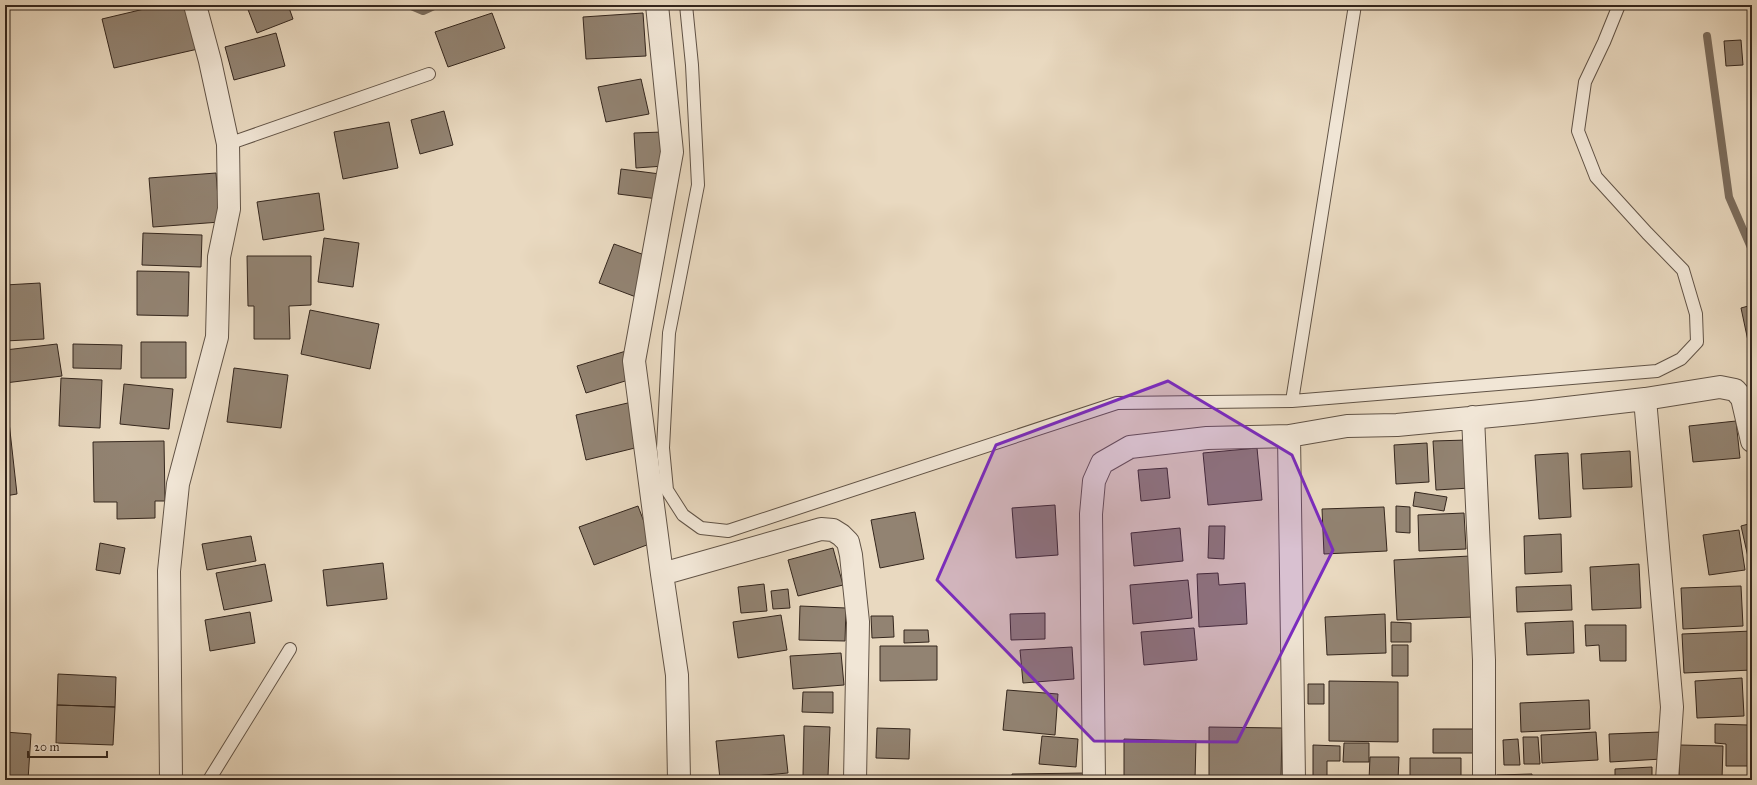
<svg xmlns="http://www.w3.org/2000/svg" width="1757" height="785" font-family="'IM FELL Great Primer',serif">
  <style>
    .lines { fill: none; stroke-linecap: round; stroke-linejoin: round }
    .stream { stroke: #7b6d5e; stroke-width: 8 }
    .building { fill: #928372; stroke: #34261d }
    .lane-casing { stroke: #615346; stroke-width: 14 }
    .street-casing { stroke: #615346; stroke-width: 24 }
    .lane { stroke: #f1e6d6; stroke-width: 12 }
    .street { stroke: #f1e6d6; stroke-width: 22 }
    .marked { fill: #7b2cbf; fill-opacity: 0.2; stroke: #7b2cbf; stroke-width: 3; stroke-linejoin: round }
  </style>
  <rect width="100%" height="100%" fill="#e9d9c0"/>
  <filter id="stains"><feTurbulence type="fractalNoise" baseFrequency=".005" numOctaves="4"/><feColorMatrix values="0 0 0 0 .2 0 0 0 0 .09 0 0 0 0 .02 0 0 0 .5 -.17"/></filter>
  <radialGradient id="worn" r=".72"><stop offset=".6" stop-color="#630" stop-opacity="0"/><stop offset="1" stop-color="#630" stop-opacity=".3"/></radialGradient>
  <g class="lines">
    <path class="stream" d="M409,5L423,11L436,5
      M1707,36L1729,197L1752,250"/>
  </g>
  <path class="building" d="M161,5H188L198,49L114,68L102,19Z
    M252,5H288L293,19L257,33L247,7Z
    M492,13L505,48L448,67L435,32Z
    M643,13L646,56L586,59L583,17Z
    M276,33L285,66L234,80L225,47Z
    M1741,40L1743,65L1726,66L1724,41Z
    M641,79L649,114L606,122L598,87Z
    M444,111L453,145L420,154L411,120Z
    M389,122L398,168L343,179L334,132Z
    M663,132L664,166L636,168L634,133Z
    M621,169L660,174L658,199L618,194Z
    M216,173L220,222L153,227L149,178Z
    M319,193L324,230L263,240L257,202Z
    M143,233L202,235L201,267L142,265Z
    M324,238L359,243L353,287L318,282Z
    M614,244L650,257L636,297L599,283Z
    M247,256H311V305L289,306L290,339H254V306H248Z
    M137,271L189,272L188,316L137,315Z
    M40,283L44,339L5,341V285Z
    M1752,305V355H1751L1741,308Z
    M310,310L379,324L370,369L301,354Z
    M141,342H186V378H141Z
    M57,344L62,376L5,383V350Z
    M73,344L122,345L121,369L73,368Z
    M626,351L635,378L586,393L577,366Z
    M234,368L288,375L281,428L227,422Z
    M61,378L102,380L100,428L59,426Z
    M124,384L173,389L169,429L120,424Z
    M632,402L643,446L586,460L576,415Z
    M5,404H7L17,494L5,496Z
    M1736,421L1740,458L1693,462L1689,426Z
    M1467,440L1470,488L1436,490L1433,441Z
    M164,441L165,501H155V518L117,519V502H94L93,442Z
    M1427,443L1429,482L1396,484L1394,445Z
    M1257,448L1262,500L1208,505L1203,453Z
    M1630,451L1632,487L1583,489L1581,454Z
    M1568,453L1571,517L1539,519L1535,455Z
    M1167,468L1170,498L1141,501L1138,470Z
    M1415,492L1447,497L1444,511L1413,506Z
    M1055,505L1058,555L1016,558L1012,508Z
    M638,506L652,543L594,565L579,527Z
    M1396,506L1410,507V533L1396,532Z
    M1384,507L1387,551L1324,554L1322,509Z
    M915,512L924,559L880,568L871,520Z
    M1464,513L1466,549L1419,551L1418,515Z
    M1752,523V566H1750L1741,526Z
    M1209,526H1225L1224,559L1208,558Z
    M1180,528L1183,561L1134,566L1131,533Z
    M1739,530L1745,570L1709,575L1703,535Z
    M1561,534L1562,572L1525,574L1524,536Z
    M251,536L256,561L207,570L202,544Z
    M100,543L125,548L120,574L96,570Z
    M833,548L843,585L798,596L788,560Z
    M1470,556L1473,617L1397,620L1394,560Z
    M383,563L387,599L327,606L323,570Z
    M265,564L272,601L224,610L216,573Z
    M1639,564L1641,608L1592,610L1590,567Z
    M1218,573L1219,585L1245,583L1247,624L1199,627L1197,574Z
    M1188,580L1192,618L1133,624L1130,585Z
    M764,584L767,611L741,613L738,587Z
    M1571,585L1572,610L1517,612L1516,587Z
    M1741,586L1743,626L1683,629L1681,588Z
    M788,589L790,608L773,609L771,591Z
    M800,606L846,608L845,641L799,640Z
    M250,612L255,643L210,651L205,620Z
    M1045,613V639L1011,640L1010,614Z
    M1385,614L1386,653L1327,655L1325,617Z
    M781,615L787,650L738,658L733,622Z
    M871,616H893L894,637L872,638Z
    M1573,621L1574,653L1527,655L1525,623Z
    M1391,622L1411,623V642H1391Z
    M1585,625H1626V661H1600L1599,645L1586,646Z
    M1194,628L1197,660L1144,665L1141,632Z
    M904,630H928L929,642L904,643Z
    M1752,631V670L1684,673L1682,634Z
    M1392,645H1408V676H1392Z
    M880,646H937V680L880,681Z
    M1072,647L1074,679L1023,683L1020,650Z
    M841,653L844,685L793,689L790,656Z
    M58,674L116,677L115,707L57,705Z
    M1742,678L1744,716L1697,718L1695,681Z
    M1329,681L1398,682V742L1329,741Z
    M1308,684H1324V704H1308Z
    M1007,690L1058,694L1055,735L1003,730Z
    M803,692H833V713L802,712Z
    M1589,700L1590,729L1521,732L1520,703Z
    M57,705L115,707L113,745L56,743Z
    M1715,724L1748,725V766H1726V744L1715,743Z
    M804,726L830,727L828,776H803Z
    M1209,727L1282,728L1281,780H1209Z
    M877,728L910,729L909,759L876,758Z
    M1433,729H1473V753H1433Z
    M5,732L31,734L28,780H5Z
    M1596,732L1598,760L1542,763L1541,735Z
    M1661,732L1662,759L1610,762L1609,734Z
    M784,735L788,773L720,779L716,741Z
    M1042,736L1078,739L1076,767L1039,764Z
    M1523,737H1538L1540,764H1524Z
    M1124,739L1196,741L1195,780H1124Z
    M1518,739L1520,765H1504L1503,740Z
    M1344,743H1369V762H1343Z
    M1313,745L1340,746V761H1327V778H1313Z
    M1680,745L1723,746L1722,780H1679Z
    M1370,757H1399L1398,780H1369Z
    M1410,758H1461V780H1410Z
    M1652,767V780H1615V769Z
    M1086,773V780H1012V774Z
    M1532,774V780H1497V775Z"/>
  <g class="lines">
    <g class="lane-casing">
      <path id="lane" d="M686,5L692,65L698,185L669,333L663,448L667,490L683,515L701,528L728,531L1117,403L1292,401L1657,371L1681,359L1697,342L1696,314L1683,270L1647,233L1596,177L1578,131L1585,82L1604,42L1619,5
        M228,144L429,74
        M1292,401L1355,5
        M209,780L290,649"/>
    </g>
    <g class="street-casing">
      <path id="street" d="M657,5L672,152L634,361L662,574L677,675L679,780
        M1645,399L1672,707L1667,780
        M1473,417L1484,660V780
        M1289,436L1294,780
        M662,574L821,529L833,530L841,535L848,542L851,555L858,622L855,780
        M171,780L169,571L178,484L217,337L219,257L229,209L228,144L210,61L195,5
        M1094,780L1091,514L1094,481L1102,463L1130,447L1207,438L1289,436L1347,426L1397,425L1532,412L1645,399L1720,387L1735,390L1742,398L1752,441"/>
    </g>
    <use href="#lane" class="lane"/>
    <use href="#street" class="street"/>
  </g>
  <path class="marked" d="M1168,381L1292,455L1333,550L1237,742L1094,741L937,580L996,445Z"/>
  <rect width="1757" height="785" fill="none" stroke="#e9d9c0" stroke-width="20"/>
  <rect x="6" y="6" width="1745" height="773" fill="none" stroke="#34261d" stroke-width="2"/>
  <rect x="10" y="10" width="1737" height="765" fill="none" stroke="#34261d"/>
  <path d="M28 751v6h79v-6" fill="none" stroke="#34261d" stroke-width="2"/>
  <text x="34" y="751" font-size="12" fill="#34261d" stroke="#f1e6d6" stroke-width="3" paint-order="stroke">20 m</text>
  <rect width="100%" height="100%" filter="url(#stains)"/>
  <rect width="100%" height="100%" fill="url(#worn)"/>
</svg>
